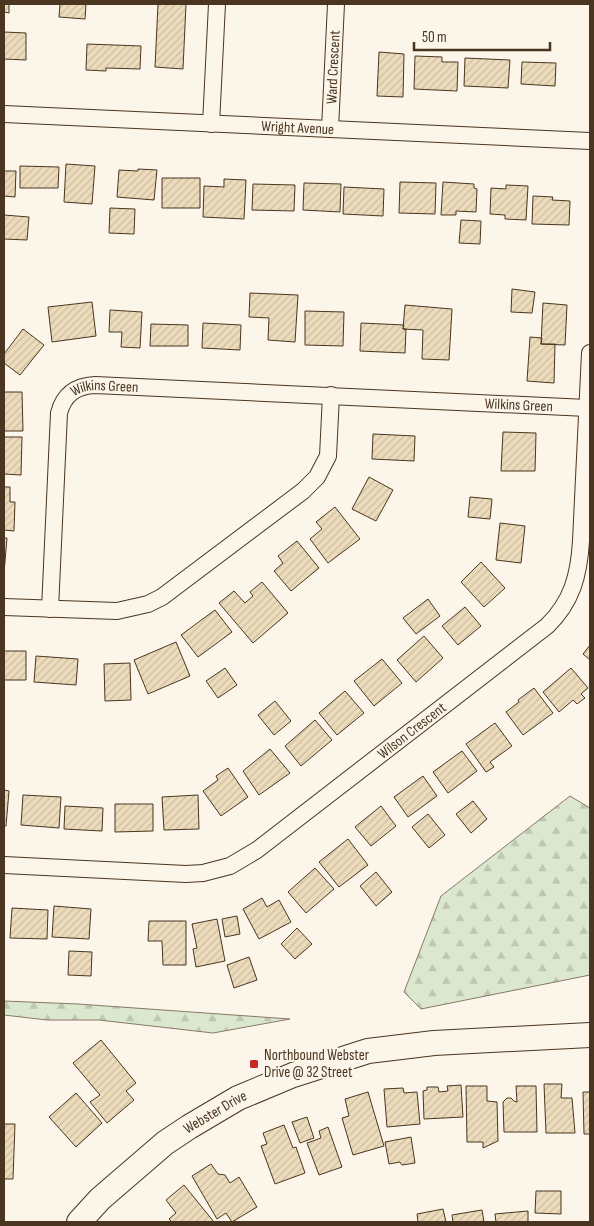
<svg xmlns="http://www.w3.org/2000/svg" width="594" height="1226" font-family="'Sofia Sans Condensed',sans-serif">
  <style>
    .forest { fill: url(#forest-firs); stroke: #887966 }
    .building { fill: url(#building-hatch); stroke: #4a3520 }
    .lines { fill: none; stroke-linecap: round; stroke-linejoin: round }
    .street-casing { stroke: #4a3520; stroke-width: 18 }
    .secondary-casing { stroke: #4a3520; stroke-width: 26 }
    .street { stroke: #fbf6e9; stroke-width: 16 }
    .secondary { stroke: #fbf6e9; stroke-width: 24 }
    .poi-dot { fill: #c62828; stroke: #fbf6e9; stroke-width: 2 }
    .labels { text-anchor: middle; stroke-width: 4; stroke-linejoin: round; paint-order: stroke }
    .street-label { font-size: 15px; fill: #4a3520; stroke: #fbf6e9 }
    .poi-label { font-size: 15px; fill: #4a3520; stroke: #fbf6e9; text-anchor: start }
  </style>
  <defs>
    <pattern id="forest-firs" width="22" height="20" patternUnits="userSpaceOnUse" patternTransform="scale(1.25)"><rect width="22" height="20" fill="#dce7d0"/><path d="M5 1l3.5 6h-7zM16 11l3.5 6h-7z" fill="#bec7b2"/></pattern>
    <pattern id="building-hatch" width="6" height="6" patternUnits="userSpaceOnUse" patternTransform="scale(1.25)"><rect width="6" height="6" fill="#ecdcbc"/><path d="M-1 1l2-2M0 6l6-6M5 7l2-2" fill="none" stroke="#ccbda1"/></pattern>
  </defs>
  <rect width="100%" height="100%" fill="#fbf6e9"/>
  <path class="forest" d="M570,796L590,808V975L421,1009L404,992L441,896Z
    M4,1001L78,1004L290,1019L213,1033L99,1020H47L4,1015Z"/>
  <path class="building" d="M4,4H9V13L4,12Z
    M60,4H86L85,19L59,17Z
    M158,4H186L183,69L155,67Z
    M4,32L26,33V60L4,59Z
    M87,44L141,46L140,69L106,68V71L86,70Z
    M379,52L404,54L403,97L377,96Z
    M415,56L442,57V62H458L457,91L414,89Z
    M465,58L510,60L508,88L464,86Z
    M522,62L556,63L555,86L521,84Z
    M66,164L95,166L92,204L64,202Z
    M20,166L59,167L58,188H20Z
    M138,169L157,170L154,200L117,197L119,170L138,171Z
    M4,171H16L15,197L4,196Z
    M162,178H200V208H162Z
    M224,179L246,180L244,219L203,217L204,186L224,187Z
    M400,182L436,183L435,214L399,213Z
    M443,182L474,184V188L477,189L476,212L456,211V215H441Z
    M304,183L341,184L340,212L303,210Z
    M253,184L295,185L294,211L252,210Z
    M506,185L528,186L526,220L505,219V215L490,214L491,188L506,189Z
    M344,187L384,189L383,216L343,214Z
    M533,196L553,197L552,200L570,201L569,225L532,224Z
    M110,208L135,209L134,234L109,233Z
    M4,215L29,217L27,240L4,239Z
    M461,220L481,221L480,244L459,243Z
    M512,289L535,292L532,313L511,312Z
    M250,293L298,295L295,342L268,340L269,318L249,317Z
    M92,302L96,336L52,342L48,307Z
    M543,303L567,305L565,345L541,344Z
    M405,305L452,309L449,360L422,359L423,330L403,329Z
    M110,310L142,312L140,348L121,347L122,332H109Z
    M305,311L344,312L343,346L305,345Z
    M203,323L241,325L240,350L202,348Z
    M361,323L404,325L403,329H406L405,353L360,351Z
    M151,324L188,325V346H150Z
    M23,329L44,345L20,375L4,363V354Z
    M530,337L542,338L541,344H555L554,383L527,381Z
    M4,392H22L23,431H4Z
    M503,432L536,433L535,471H501Z
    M373,434L415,436L414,461L372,459Z
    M4,437H22L21,475L4,474Z
    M369,477L393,490L376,521L352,509Z
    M4,487H10V502H15L14,531L4,530Z
    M470,497L492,499L490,519L468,517Z
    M335,507L360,539L328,563L310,539L322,529L316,522Z
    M500,523L525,526L521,563L496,560Z
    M4,538H7L4,573Z
    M297,541L319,568L291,591L274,571L283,563L278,556Z
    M481,562L505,588L484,607L461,582Z
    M262,582L288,613L253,643L219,603L234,591L245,603L253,596L250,592Z
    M428,599L440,616L416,634L403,618Z
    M465,607L481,626L458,645L442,626Z
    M215,610L232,632L198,657L181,635Z
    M424,636L443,658L416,682L397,660Z
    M176,642L190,676L148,694L134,660Z
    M590,645V660L583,654Z
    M4,651H26V680H4Z
    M36,656L78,659L76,685L34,682Z
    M382,659L402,683L374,706L354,681Z
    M130,663L131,700L105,701L104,664Z
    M225,668L237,685L218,698L206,681Z
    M571,668L588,688L581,694L585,698L577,704L573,700L559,712L543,692Z
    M534,688L553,713L523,735L506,712L519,702L518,700Z
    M345,691L364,713L337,735L319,713Z
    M275,701L291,721L274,735L258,715Z
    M315,720L332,740L301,766L285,746Z
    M495,723L512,746L490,762L494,767L486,772L466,744Z
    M270,749L290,773L259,795L243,771Z
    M462,751L477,771L448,793L433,772Z
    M228,768L248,797L221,816L203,791L218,780L216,776Z
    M423,776L437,796L408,817L394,797Z
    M4,790L9,791L6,826H4Z
    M23,795L61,797L59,828L21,825Z
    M198,795L199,829L164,830L162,797Z
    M473,801L487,819L471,833L456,814Z
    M115,804H153V831L115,832Z
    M65,806L103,808L102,831L64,829Z
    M381,806L396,826L371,846L355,827Z
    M428,814L445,835L429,848L412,827Z
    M348,839L368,865L339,887L319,862Z
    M315,868L334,889L306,913L288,892Z
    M376,872L392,892L376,906L360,886Z
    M262,898L267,907L279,900L291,922L259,939L243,909Z
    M54,906L91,909L89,939L52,937Z
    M12,908L48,910L47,939L10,938Z
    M237,916L240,934L225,937L222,919Z
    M217,919L225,961L196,967L193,949L197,948L192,924Z
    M149,921H186V965H163L162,941H148Z
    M297,928L312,944L295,959L281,944Z
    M69,951L92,952L91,976L68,975Z
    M249,957L257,980L234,988L227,965Z
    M101,1040L136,1083L126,1091L134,1100L107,1123L90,1102L100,1095L73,1063Z
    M544,1084H562L561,1098H572L575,1133H546Z
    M461,1085L463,1117L424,1119L423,1091L427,1090V1087H438L439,1092L448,1091L447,1086Z
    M466,1086H487V1101L497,1102L498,1141L483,1148V1142H467Z
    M516,1086H536L537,1132H504L503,1102L507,1098H511L514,1101L517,1102Z
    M403,1088L404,1093L417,1092L420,1124L387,1127L384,1089Z
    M368,1092L384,1146L353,1155L342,1118L349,1116L345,1099Z
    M583,1092H590V1134H584Z
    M76,1093L102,1123L76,1147L49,1117Z
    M307,1117L314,1138L300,1143L292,1122Z
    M4,1124H15L13,1179H4Z
    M284,1125L293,1148L296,1147L305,1173L275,1184L261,1146L267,1144L263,1133Z
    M328,1127L342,1167L319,1175L307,1143L321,1138L319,1131Z
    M411,1137L415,1163L402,1165L400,1162L389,1164L385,1142Z
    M211,1164L218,1174L225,1175L230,1183L239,1177L257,1207L232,1222L226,1213L217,1219L192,1176Z
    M184,1185L214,1222H172L169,1219L176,1213L166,1200Z
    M536,1191H561V1214L535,1213Z
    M443,1209L446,1222H418L417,1214Z
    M482,1210L484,1222H453L452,1215Z
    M528,1211V1222H496L495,1214Z"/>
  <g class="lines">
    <g class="street-casing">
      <g id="street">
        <path id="s1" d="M4,114L590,141"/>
        <path d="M211,124L217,4"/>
        <path id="s2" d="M330,129L336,4"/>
        <path d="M4,607L117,611L148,604L162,597L303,491L317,477L328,456L331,395"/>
        <path id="s3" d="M50,609L59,413C64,394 76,386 95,385L587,408"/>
        <path id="s4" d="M4,865L186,874L203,873L230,866L257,850L547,626C572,602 579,575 581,541L590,353"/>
      </g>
    </g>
    <g class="secondary-casing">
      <g id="secondary">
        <path id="s5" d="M79,1222L100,1199L165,1143L189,1127L238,1098L293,1075L368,1051L434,1043L590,1035"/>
      </g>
    </g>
    <use href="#street" class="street"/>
    <use href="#secondary" class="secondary"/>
  </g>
  <rect class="poi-dot" x="249" y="1059" width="10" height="10" rx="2.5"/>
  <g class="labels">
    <g class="street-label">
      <text dy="5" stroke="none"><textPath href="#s2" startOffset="62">Ward Crescent</textPath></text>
      <text dy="5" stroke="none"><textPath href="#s1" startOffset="294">Wright Avenue</textPath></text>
      <text dy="5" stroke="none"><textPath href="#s3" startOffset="255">Wilkins Green</textPath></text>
      <text dy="5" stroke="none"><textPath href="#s3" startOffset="670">Wilkins Green</textPath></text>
      <text dy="5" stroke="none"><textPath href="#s4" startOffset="454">Wilson Crescent</textPath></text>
      <text dy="5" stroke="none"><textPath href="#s5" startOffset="176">Webster Drive</textPath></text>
    </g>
    <g class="poi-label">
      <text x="264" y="1060">Northbound Webster<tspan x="264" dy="17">Drive @ 32 Street</tspan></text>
    </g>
  </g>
  <rect width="594" height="1226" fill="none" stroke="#4a3520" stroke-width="10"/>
  <path d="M414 42v8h136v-8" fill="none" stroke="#4a3520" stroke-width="2.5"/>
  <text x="422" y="42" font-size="15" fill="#4a3520" stroke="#fbf6e9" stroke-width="4" paint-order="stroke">50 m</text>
</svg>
